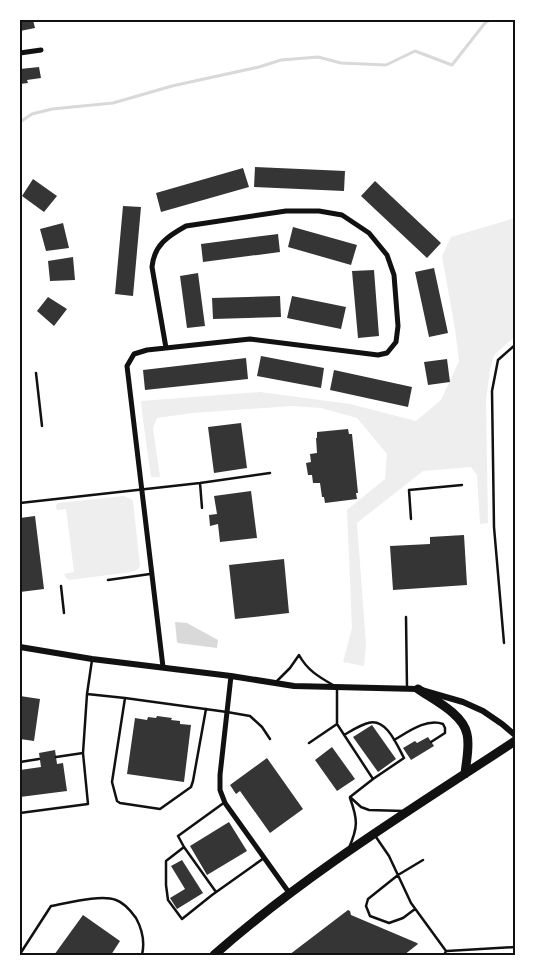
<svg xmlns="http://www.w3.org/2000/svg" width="535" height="975" font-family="Cabin,sans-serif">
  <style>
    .green { fill: #eee }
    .water { fill: #d9d9d9 }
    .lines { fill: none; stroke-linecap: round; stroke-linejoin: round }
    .stream { stroke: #d9d9d9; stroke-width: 3 }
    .building { fill: #353535 }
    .service { stroke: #111; stroke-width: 2.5 }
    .minor { stroke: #111; stroke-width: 5 }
    .tertiary { stroke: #111; stroke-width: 6 }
    .trunk { stroke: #111; stroke-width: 9 }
    .neatline { fill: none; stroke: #111; stroke-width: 2 }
  </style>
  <rect width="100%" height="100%" fill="#fff"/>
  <path class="green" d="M515,218V338L511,340L494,355L490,370L486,400L488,523L480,524L477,475L471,467L423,471L357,523L366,644L364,666L343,662L352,628L347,510L385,479L387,454L357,418L321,408L292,406L192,413L157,418L153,428L160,477H151L143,420L141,401L260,392L350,404L416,421L441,400L459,361L455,329L442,256L451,237Z
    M124,496L131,499L133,501L140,566L137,570L132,572L69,580L66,578L64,574L74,572L66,509L57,510L56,506L58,503Z"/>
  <path class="water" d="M175,622L187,623L218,640L217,648L178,643L177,642Z"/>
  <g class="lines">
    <path class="stream" d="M20,122L32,114L52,109L113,103L172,86L259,67L281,60L318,57L341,63L386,65L415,51L452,65L485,23L490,20"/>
  </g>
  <path class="building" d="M20,20H33L35,28L20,31Z
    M39,67L41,78L27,80L28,83L20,84V69Z
    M255,167L345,171L344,191L254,187Z
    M243,168L249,187L161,212L156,193Z
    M33,179L57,196L44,212L22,196Z
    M375,181L441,243L427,258L361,196Z
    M123,206L141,207L133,296L115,294Z
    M63,223L69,248L46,251L40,229Z
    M293,227L357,245L351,265L288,247Z
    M278,234L280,252L203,262L201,244Z
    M73,257L75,280L50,281L48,261Z
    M434,268L448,333L429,337L415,272Z
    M374,270L379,336L358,338L352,271Z
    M198,273L205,326L187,328L180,276Z
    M280,296L281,317L213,319L212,298Z
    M292,296L346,307L341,329L287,318Z
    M48,297L67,309L54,326L37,311Z
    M261,356L324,368L321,388L257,376Z
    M246,358L248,379L145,390L143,370Z
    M447,359L450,382L428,385L424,362Z
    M334,370L412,387L408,407L330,390Z
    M241,423L247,468L214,473L208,427Z
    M348,429L349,434H352L358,493H356L357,499L325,503L324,497H322L320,483H313L312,475H308L306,463L311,462L310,454L317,453L316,438H317V432Z
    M251,491L257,538L220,542L218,524L210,526L209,515L217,514L214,496Z
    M35,516L44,589L20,592V518Z
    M464,535L467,585L393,590L390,546L430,544V537Z
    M284,559L289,613L235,619L229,565Z
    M20,696L40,699L34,741L20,739Z
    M157,716L172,718L171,720L180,721V724L191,725L184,782L127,774L135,718L147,720L148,717L156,718Z
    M372,725L396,759L378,772L353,737Z
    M428,737L434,746L411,760L403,748L415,741L417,743Z
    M332,747L355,779L337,791L315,760Z
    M55,750L57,764L63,763L67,791L20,797V770L41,767L39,753Z
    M267,758L303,809L270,833L240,791L236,794L230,785Z
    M229,822L247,851L207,875L190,846Z
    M182,860L203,893L177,909L170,898L185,889L171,866Z
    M348,910L350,911L351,915L417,943L418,944L404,955H289Z
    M83,915L120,941L111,955H54Z"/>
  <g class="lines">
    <path class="service" d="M36,373L42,426
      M200,483L202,508
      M20,503L200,483L270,473
      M411,519L409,490L462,485
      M108,580L150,574
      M61,586L64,613
      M406,617L407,688
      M504,643L494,527L492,391L498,360L515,345
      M276,682L290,668L299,655C307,670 319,677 333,685
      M337,688V724L373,779L350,797
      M87,694L125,698
      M206,709L193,781L191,787L160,809L120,803L117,801L112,782L125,698L227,712L250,716L262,727L270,739
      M344,735C351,731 360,725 368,723C386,717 397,745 404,758L373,779
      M394,740C408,732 426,718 443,724L445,728V733L431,742
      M309,743L337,724
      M56,757L83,753
      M20,762L39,759
      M350,797L361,807L369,810L404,811
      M225,802L178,836L184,847L166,861V885L168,900L182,919L212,895L264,858
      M20,813L88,804L83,753L87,694L92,660
      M376,837L389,856L411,903L446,951L444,955
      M184,847L216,892
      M349,848C358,827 358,820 350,798
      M415,909L403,918L389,923L370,916L366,906L368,899L398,875L423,860
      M447,951L515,947
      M20,954L51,906C68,903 101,894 116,900C125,903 131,911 136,918C142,929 145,942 142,955"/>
    <path class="minor" d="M20,53L41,50
      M163,667L127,366L134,354L147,350L250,339L378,355L387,353L396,342L398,326L394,275L387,255L369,233L342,215L319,211H286L186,226C168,236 154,245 152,267L166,348
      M231,676L220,775V790L225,803L290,894"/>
    <path class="tertiary" d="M20,647L92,659L231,676L294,686L418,689L463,702L483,711L502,724L515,735"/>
    <path class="trunk" d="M418,689C434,700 463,714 467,734C470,747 466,762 465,774
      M214,955C307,873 412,809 515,741"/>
  </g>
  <rect width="535" height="975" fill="none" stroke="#ffffff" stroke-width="42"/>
  <rect x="21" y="21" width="493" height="933" class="neatline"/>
</svg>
